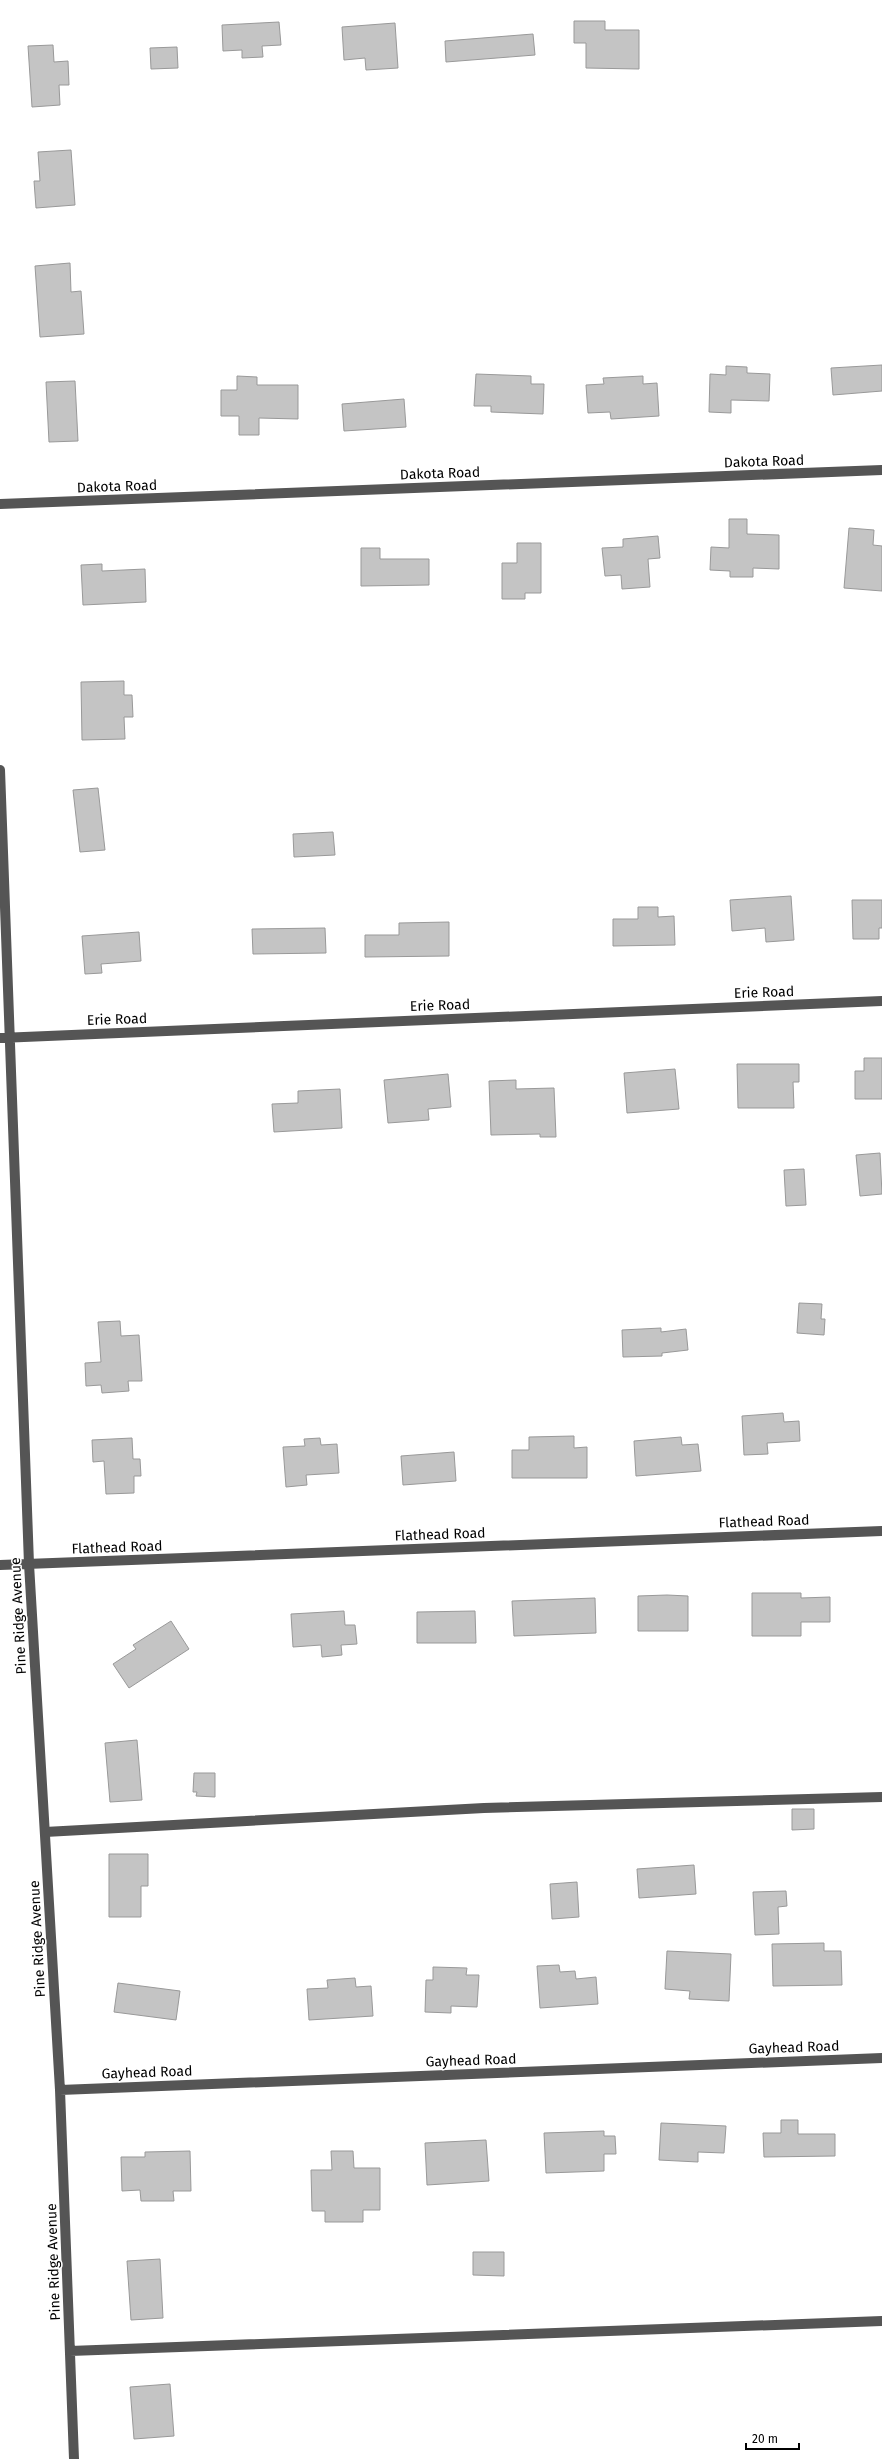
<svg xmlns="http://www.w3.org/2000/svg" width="882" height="2459" font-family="'Fira Sans',sans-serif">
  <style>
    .building { fill: #c4c4c4; stroke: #999 }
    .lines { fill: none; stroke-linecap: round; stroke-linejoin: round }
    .minor { stroke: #555; stroke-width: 10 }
    .labels { text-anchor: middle; stroke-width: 3; stroke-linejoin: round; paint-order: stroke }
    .street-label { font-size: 14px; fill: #000; stroke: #fff }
  </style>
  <rect width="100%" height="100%" fill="#fff"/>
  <path class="building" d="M574,21H605V30H639V69L586,68V43H574Z
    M279,22L281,45L262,46L263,57L242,58V50L223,51L222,25Z
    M395,23L398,68L366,70L365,58L344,60L342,27Z
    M533,34L535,55L446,62L445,41Z
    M53,45L54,62L68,61L69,85H59L60,105L32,107L28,46Z
    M177,47L178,68L151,69L150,48Z
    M71,150L75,205L36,208L34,181H40L38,152Z
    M70,263L71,292L81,291L84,334L40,337L35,266Z
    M882,365V391L833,395L831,368Z
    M726,366L747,367V373L770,374L769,401L731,400V413L709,412L710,374L726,375Z
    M476,374L531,376V384H544L543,414L491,412V406H474Z
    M237,376L257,377V385H298V419L259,418V435H239V416H221V390H237Z
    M643,376V384L657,383L659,416L611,419L610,412L588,413L586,385L604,384L603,378Z
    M75,381L78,441L49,442L46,382Z
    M404,399L406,427L344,431L342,404Z
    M729,519H747V534L779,535V569L753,568V577H730V571L710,570L711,547L729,548Z
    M849,528L874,530L873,545L882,546V591L844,588Z
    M658,536L660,558L648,559L650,587L622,589L621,575L605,576L602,548L623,547V539Z
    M517,543H541V593H525V599H502V563H517Z
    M361,548H380V559H429V585L361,586Z
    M102,564V571L145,569L146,602L83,605L81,565Z
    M124,681V695H132L133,717H124L125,739L82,740L81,682Z
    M98,788L105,850L80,852L73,790Z
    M333,832L335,855L294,857L293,834Z
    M791,896L794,940L766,942L765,928L732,931L730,900Z
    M852,900H882V928H879V939H853Z
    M638,907H658V917L674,916L675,945L613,946V919H638Z
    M449,922V956L365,957V935H399V923Z
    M325,928L326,953L253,954L252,929Z
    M139,932L141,961L101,964L102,973L85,974L82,936Z
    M864,1058H882V1099H855V1071H864Z
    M737,1064H799V1082H793L794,1108H738Z
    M675,1069L679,1109L627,1113L624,1073Z
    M448,1074L451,1107L428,1109L429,1120L388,1123L384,1080Z
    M516,1080V1089L554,1088L556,1137H540V1134L491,1135L489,1081Z
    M340,1089L342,1128L274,1132L272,1104L298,1103V1091Z
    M880,1153L882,1194L860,1196L856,1155Z
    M804,1169L806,1205L786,1206L784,1170Z
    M799,1303L822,1304L821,1319H825L824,1335L797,1333Z
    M120,1321L121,1336L139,1335L142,1381H128L129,1391L102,1393L101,1385L86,1386L85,1363L101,1362L98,1322Z
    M661,1328V1332L686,1329L688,1350L662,1353V1356L623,1357L622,1330Z
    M783,1413L784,1422L799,1421L800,1441L767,1443L768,1454L744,1455L742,1416Z
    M574,1436V1448L587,1447V1478H512V1450H529V1437Z
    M681,1437L682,1445L698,1444L701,1471L636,1476L634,1441Z
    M132,1438L133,1459H140L141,1476H134V1493L106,1494L104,1461L93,1462L92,1440Z
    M320,1438L321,1445L337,1444L339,1473L306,1475L307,1485L286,1487L283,1447L305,1446L304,1439Z
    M454,1452L456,1481L403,1485L401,1456Z
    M752,1593H801V1598L830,1597V1622H801V1636H752Z
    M667,1595L688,1596V1631H638V1596Z
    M595,1598L596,1633L514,1636L512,1601Z
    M344,1611L345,1625H355L357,1644L341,1645L342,1655L322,1657L321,1645L293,1647L291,1614Z
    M475,1611L476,1643H417V1612Z
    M171,1621L189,1649L129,1688L113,1664L136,1649L133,1645Z
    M137,1740L142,1800L110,1802L105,1743Z
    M194,1773H215V1797L196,1796L197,1792H193Z
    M792,1809H814V1829L792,1830Z
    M109,1854H148V1886H141V1917H109Z
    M694,1865L696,1894L639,1898L637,1869Z
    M577,1882L579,1917L552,1919L550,1884Z
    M786,1891L787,1906L778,1907L779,1934L755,1935L753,1892Z
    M824,1943V1951H841L842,1985L773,1986L772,1944Z
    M667,1951L731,1954L729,2001L689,1999L690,1991L665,1989Z
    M559,1965L560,1972L575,1971L576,1979L596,1977L598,2004L540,2008L537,1966Z
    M433,1967L467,1968L466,1975H479L477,2007L451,2006V2013L425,2012L426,1980H433Z
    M355,1978L356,1987L371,1986L373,2016L309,2020L307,1989L328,1988L327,1980Z
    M118,1983L180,1991L176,2020L114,2012Z
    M781,2120H798V2134H835V2156L764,2157L763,2133H781Z
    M661,2123L726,2126L724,2153L698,2152V2162L659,2160Z
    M604,2131V2136H615L616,2154H604V2171L546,2173L544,2133Z
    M486,2140L489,2181L427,2185L425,2143Z
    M190,2151L191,2191H173L174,2201H141L140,2190L122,2191L121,2157H145V2152Z
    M331,2151H353L354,2168H380V2210H363V2222H325V2211H312L311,2170H332Z
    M473,2252H504V2276L473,2275Z
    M160,2259L163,2318L131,2320L127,2261Z
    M170,2384L174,2436L134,2439L130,2387Z"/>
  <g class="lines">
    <path class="minor" d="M0,504L882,470
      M0,770L29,1564L60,2090L74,2459
      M0,1038L882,1001
      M0,1565L882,1531
      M45,1832L484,1808L882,1797
      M60,2090L882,2058
      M70,2351L882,2321"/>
  </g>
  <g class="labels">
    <g class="street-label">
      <text transform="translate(764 461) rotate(-2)" y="5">Dakota Road</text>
      <text transform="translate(440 473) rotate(-2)" y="5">Dakota Road</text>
      <text transform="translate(117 486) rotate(-2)" y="5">Dakota Road</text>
      <text transform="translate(764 992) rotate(-2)" y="5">Erie Road</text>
      <text transform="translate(440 1005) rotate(-2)" y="5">Erie Road</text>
      <text transform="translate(117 1019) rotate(-2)" y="5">Erie Road</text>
      <text transform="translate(764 1521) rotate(-2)" y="5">Flathead Road</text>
      <text transform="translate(440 1534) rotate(-2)" y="5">Flathead Road</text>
      <text transform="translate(117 1547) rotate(-2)" y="5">Flathead Road</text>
      <text transform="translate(18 1616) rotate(-93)" y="5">Pine Ridge Avenue</text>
      <text transform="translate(37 1939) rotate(-93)" y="5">Pine Ridge Avenue</text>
      <text transform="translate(794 2047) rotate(-2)" y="5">Gayhead Road</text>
      <text transform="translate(471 2060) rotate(-2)" y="5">Gayhead Road</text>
      <text transform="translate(147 2072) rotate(-2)" y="5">Gayhead Road</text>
      <text transform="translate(53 2262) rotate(-92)" y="5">Pine Ridge Avenue</text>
    </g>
  </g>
  <path d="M746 2443v6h53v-6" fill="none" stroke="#000000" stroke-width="2"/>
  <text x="752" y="2443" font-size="12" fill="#000000" stroke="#ffffff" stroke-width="3" paint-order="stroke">20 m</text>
</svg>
